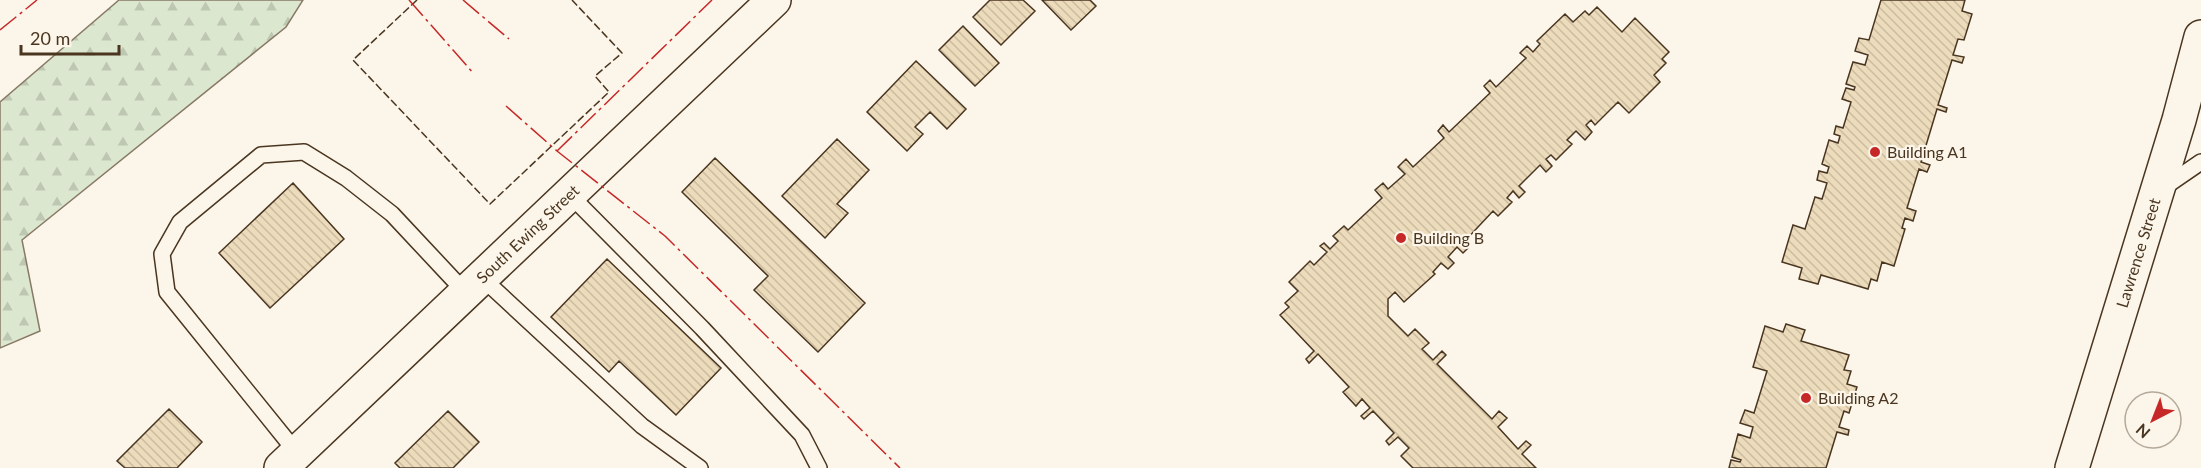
<svg xmlns="http://www.w3.org/2000/svg" width="2201" height="468" font-family="Lato,sans-serif">
  <style>
    .forest { fill: url(#forest-firs); stroke: #887966; stroke-width: 1.5 }
    .building { fill: url(#building-back-hatch); stroke: #4a3520; stroke-width: 1.5 }
    .lines { fill: none; stroke-linecap: round; stroke-linejoin: round }
    .service-casing { stroke: #4a3520; stroke-width: 18 }
    .tertiary-casing { stroke: #4a3520; stroke-width: 36 }
    .service { stroke: #fbf6e9; stroke-width: 15 }
    .tertiary { stroke: #fbf6e9; stroke-width: 33 }
    .fence { stroke: #4a3520; stroke-width: 1.5; stroke-dasharray: 8 3; stroke-linecap: butt }
    .power { stroke: #c62828; stroke-width: 1.5; stroke-dasharray: 21 4.5 3 4.5; stroke-linecap: butt }
    .poi-dot { fill: #c62828; stroke: #fbf6e9; stroke-width: 2 }
    .labels { text-anchor: middle; stroke-width: 4.5; stroke-linejoin: round; paint-order: stroke }
    .poi-label { font-size: 16px; fill: #4a3520; stroke: #fbf6e9; text-anchor: start }
    .street-label { font-size: 16px; fill: #4a3520; stroke: #fbf6e9 }
  </style>
  <defs>
    <pattern id="forest-firs" width="22" height="20" patternUnits="userSpaceOnUse" patternTransform="scale(1.5)"><rect width="22" height="20" fill="#dce7d0"/><path d="M5 1l3.5 6h-7zM16 11l3.5 6h-7z" fill="#bec7b2"/></pattern>
    <pattern id="building-back-hatch" width="6" height="6" patternUnits="userSpaceOnUse" patternTransform="scale(1.5)"><rect width="6" height="6" fill="#ecdcbc"/><path d="M-1 5l2 2M0 0l6 6M5-1l2 2" fill="none" stroke="#ccbda1"/></pattern>
  </defs>
  <rect width="100%" height="100%" fill="#fbf6e9"/>
  <path class="forest" d="M119,0H303L286,27L22,240L40,331L0,348V102Z"/>
  <path class="building" d="M990,0H1023L1035,11L1001,45L973,17Z
    M1042,0H1090L1096,6L1071,30Z
    M1881,0H1965L1962,11L1972,14L1964,40L1958,39L1953,55L1964,57L1962,63L1952,60L1938,105L1947,108L1946,112L1937,109L1921,162L1930,165L1927,172L1919,169L1907,208L1916,211L1913,221L1905,218L1902,228L1905,229L1894,266L1882,262L1877,281L1871,279L1868,289L1821,275L1818,284L1799,279L1802,268L1782,262L1793,225L1805,229L1815,197L1822,199L1827,183L1817,180L1819,171L1827,173L1829,167L1822,164L1829,140L1838,143L1840,136L1834,134L1836,126L1843,128L1851,102L1842,99L1846,88L1854,90L1855,87L1846,84L1853,62L1865,65L1868,55L1855,51L1859,38L1869,40Z
    M1597,7L1622,32L1635,18L1669,52L1662,59L1666,63L1654,75L1660,82L1629,113L1618,102L1595,125L1591,120L1586,125L1592,132L1585,140L1576,131L1567,140L1572,144L1556,160L1551,155L1546,159L1552,166L1546,172L1540,165L1519,186L1525,192L1519,198L1513,191L1507,198L1512,202L1498,216L1493,211L1463,243L1468,248L1463,253L1457,247L1448,257L1454,263L1448,269L1441,263L1433,272L1435,274L1404,302L1395,292L1388,299V316L1408,336L1415,329L1429,343L1422,349L1433,360L1442,351L1446,355L1437,364L1492,419L1499,411L1507,418L1498,427L1518,449L1526,441L1531,445L1522,454L1536,468H1413L1401,456L1409,448L1398,437L1389,445L1386,441L1394,433L1373,411L1364,419L1361,416L1370,408L1362,399L1356,406L1343,392L1349,387L1318,354L1309,363L1306,359L1314,351L1280,315L1289,307L1285,303L1298,291L1289,282L1310,261L1314,265L1327,252L1320,246L1324,243L1330,249L1338,241L1333,236L1344,226L1348,230L1382,198L1375,190L1383,183L1388,189L1405,174L1398,167L1406,159L1413,167L1444,138L1438,131L1443,125L1449,132L1490,93L1484,86L1490,80L1496,87L1526,58L1520,53L1527,46L1533,52L1540,44L1537,41L1565,14L1573,22L1585,11L1589,15Z
    M963,26L999,63L975,86L939,50Z
    M916,61L966,109L947,129L930,112L915,127L923,134L907,151L867,112Z
    M837,139L869,170L837,204L848,213L825,238L782,196Z
    M715,158L865,303L818,352L754,290L768,276L682,192Z
    M293,183L344,239L270,308L219,253Z
    M607,259L721,368L676,415L619,361L609,372L551,317Z
    M1786,324L1805,330L1801,341L1849,355L1844,370L1851,371L1847,384L1857,387L1849,413L1844,411L1839,427L1849,430L1848,435L1837,432L1826,468H1729L1731,460L1740,462L1741,460L1732,457L1738,434L1750,438L1753,427L1740,423L1745,410L1754,413L1767,371L1753,367L1765,326L1783,332Z
    M169,409L202,442L177,468H125L117,461Z
    M448,411L479,442L453,468H400L395,463Z"/>
  <g class="lines">
    <g class="service-casing">
      <path id="service" d="M2163,188L2201,162
        M569,194L702,328L802,435L819,468
        M481,277L642,426L700,468
        M297,453L167,292L162,254L180,222L261,155L304,152L346,178L392,214L465,292"/>
    </g>
    <g class="tertiary-casing">
      <g id="tertiary">
        <path id="s1" d="M281,468L774,0"/>
        <path id="s2" d="M2072,468L2179,120L2201,37"/>
      </g>
    </g>
    <use href="#service" class="service"/>
    <use href="#tertiary" class="tertiary"/>
    <path class="fence" d="M417,0L353,60L490,204L609,92L595,76L622,53L572,0"/>
    <path class="power" d="M409,0L474,74
      M463,0L509,39
      M0,30L37,0
      M506,106L557,151L665,236L900,468
      M557,151L712,0"/>
  </g>
  <g class="poi-dot">
    <circle cx="1875" cy="152" r="6"/>
    <circle cx="1401" cy="238" r="6"/>
    <circle cx="1806" cy="398" r="6"/>
  </g>
  <g class="labels">
    <g class="poi-label">
      <text x="1887" y="158">Building A1</text>
      <text x="1413" y="244">Building B</text>
      <text x="1818" y="404">Building A2</text>
    </g>
    <g class="street-label">
      <text dy="6" stroke="none"><textPath href="#s1" startOffset="340">South Ewing Street</textPath></text>
      <text dy="6" stroke="none"><textPath href="#s2" startOffset="225">Lawrence Street</textPath></text>
    </g>
  </g>
  <g transform="translate(2153 420) rotate(222)"><circle r="28" fill="#fbf6e9" stroke="#b4a999" stroke-width="1.5"/>
  <path d="M0-4.5L10 22L0 15L-10 22Z" fill="#c62828"/>
  <text y="-9" font-size="16" font-weight="bold" text-anchor="middle" fill="#4a3520">N</text>
  </g>
  <path d="M21 45v9h98v-9" fill="none" stroke="#4a3520" stroke-width="3"/>
  <text x="30" y="45" font-size="18" fill="#4a3520" stroke="#fbf6e9" stroke-width="4.5" paint-order="stroke">20 m</text>
</svg>
